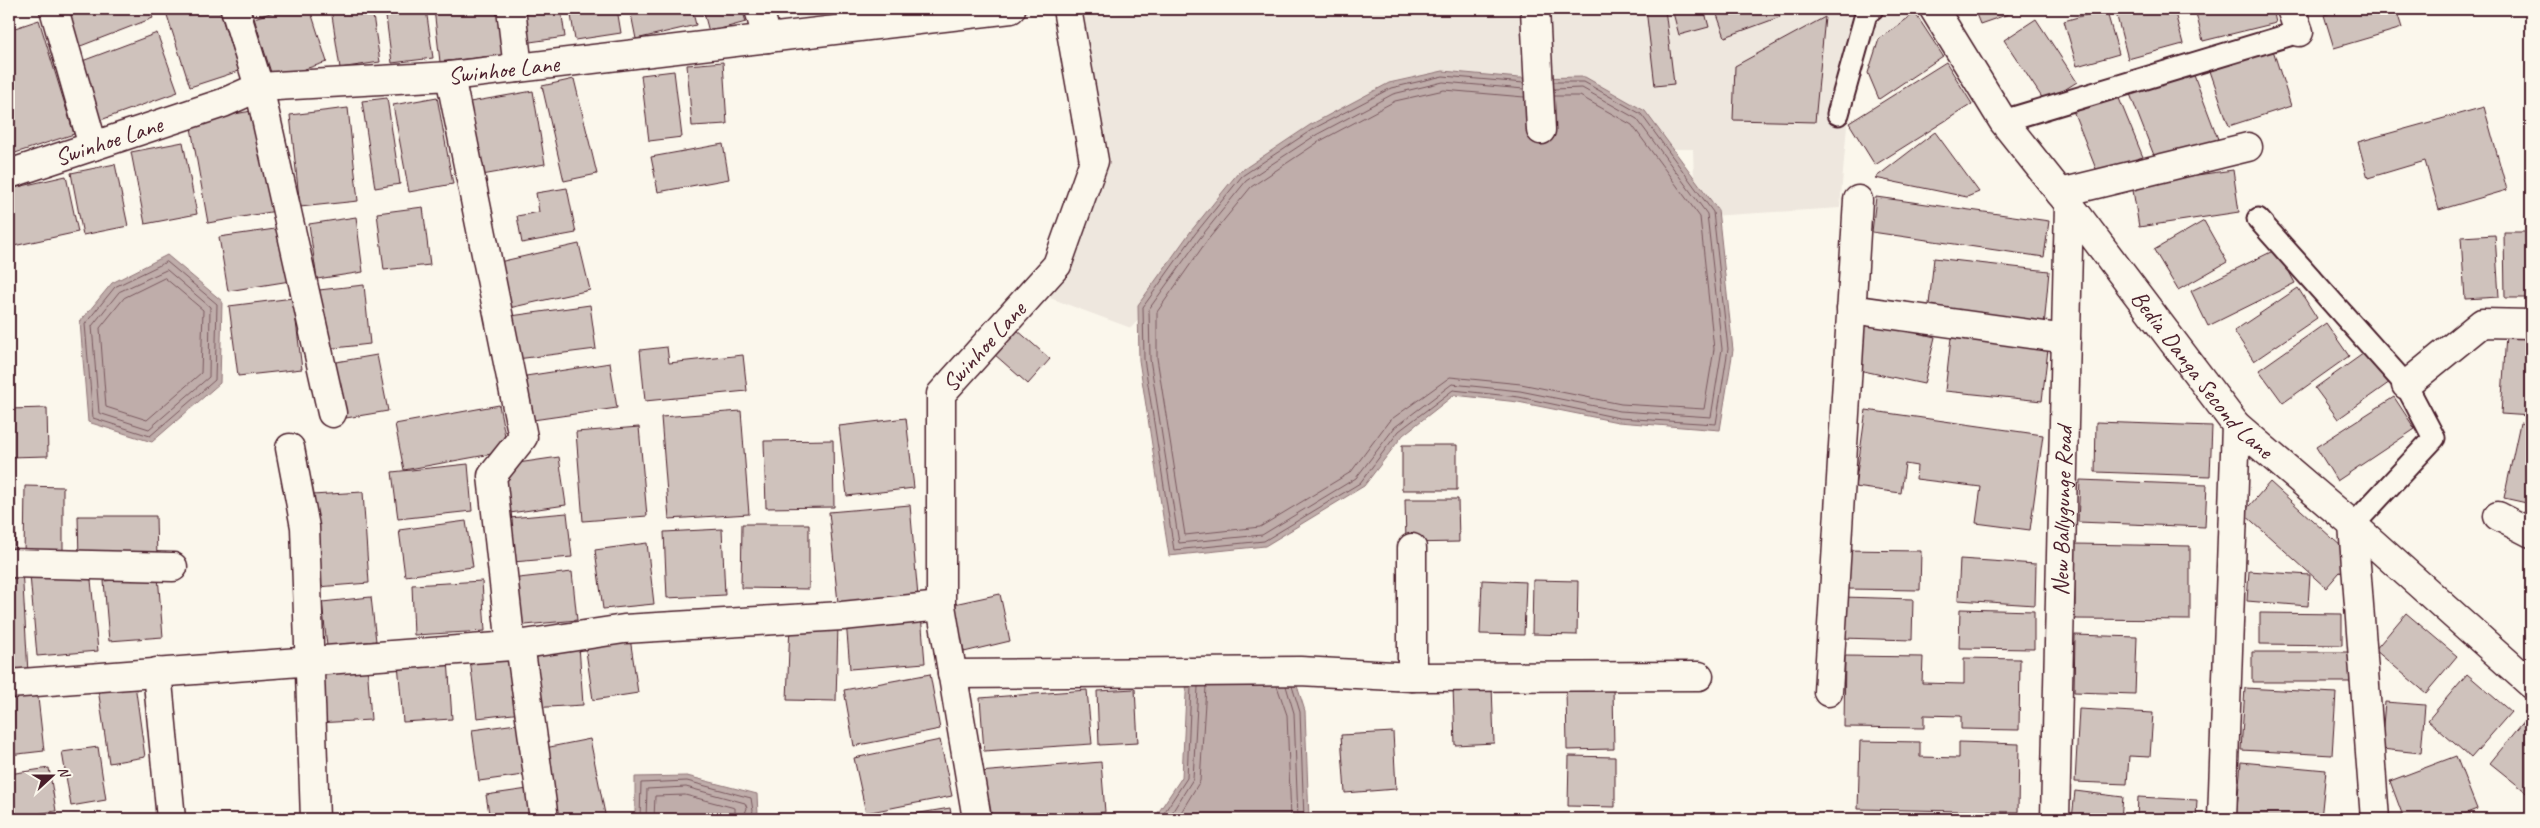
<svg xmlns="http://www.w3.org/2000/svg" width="2540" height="828" font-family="Caveat,sans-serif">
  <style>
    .built { fill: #eee7de }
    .water { fill: #bfadaa; stroke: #907477 }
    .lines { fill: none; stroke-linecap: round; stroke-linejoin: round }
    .shore { stroke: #79585e; stroke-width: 1 }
    .building { fill: #cfc2bc; stroke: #4a1f2b }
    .service-casing { stroke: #4a1f2b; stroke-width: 25 }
    .minor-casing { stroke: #4a1f2b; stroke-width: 31 }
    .service { stroke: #fbf7ec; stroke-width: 21 }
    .minor { stroke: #fbf7ec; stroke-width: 28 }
    .labels { text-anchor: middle; stroke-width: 4.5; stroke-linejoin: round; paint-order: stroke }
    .street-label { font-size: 24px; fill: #4a1f2b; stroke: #fbf7ec }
  </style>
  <rect width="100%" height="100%" fill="#fbf7ec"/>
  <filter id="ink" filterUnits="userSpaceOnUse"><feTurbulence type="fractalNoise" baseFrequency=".02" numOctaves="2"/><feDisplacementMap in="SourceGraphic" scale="10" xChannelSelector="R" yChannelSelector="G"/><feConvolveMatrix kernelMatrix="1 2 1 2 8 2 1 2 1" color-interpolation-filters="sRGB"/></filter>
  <g filter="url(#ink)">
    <path class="built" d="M1156,9H1908L1911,16L1853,54L1840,208L1695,217L1693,149H1586L1232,217L1131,328L1050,298L1098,181L1068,19Z"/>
    <path class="water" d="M1443,71L1519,78L1585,77L1645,111L1718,210L1733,350L1720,430L1618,422L1518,402L1454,395L1403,435L1364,486L1265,546L1169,556L1139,360L1138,305L1191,231L1238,173L1310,125L1389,83Z
      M167,255L222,301L220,383L152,442L88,422L80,322L112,283Z
      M1187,673H1293L1305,711L1309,819H1154L1182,777Z
      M687,776L757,794L758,814L752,819H635V777Z"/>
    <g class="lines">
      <path class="shore" d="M1524,83L1443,76L1391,88L1313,129L1242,176L1195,234L1143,307L1144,359L1174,550L1264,541L1360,483L1399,431L1453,390L1519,397L1619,418L1716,424L1728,349L1713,212L1641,114L1584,82H1554
        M1524,89L1443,82L1393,94L1316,135L1246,181L1200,238L1149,309L1150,359L1179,543L1262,535L1356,478L1395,427L1452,384L1520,391L1620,411L1711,417L1722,349L1707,214L1637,119L1582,88L1554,89
        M1524,97L1444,90L1395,101L1320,141L1251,187L1206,242L1157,312V358L1185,535L1260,527L1351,472L1389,421L1450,377L1521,384L1621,404L1704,409L1714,349L1700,217L1632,125L1580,96H1554
        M167,262L217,304L215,380L150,436L93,418L85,324L115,287Z
        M167,270L210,307L209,377L149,429L99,413L92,326L119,292Z
        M165,278L203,310L201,373L147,420L106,407L100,328L124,298Z
        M1277,686L1287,715L1291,819
        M1286,686L1294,713L1298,819
        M1292,686L1300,712L1304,819
        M640,819L641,783L687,781L751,798L753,811L749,819
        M646,819L647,789L686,787L745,803L747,808L743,819
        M654,819L655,796L685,795L735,808V819
        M1160,819L1187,778L1191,687
        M1168,819L1193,779L1198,687
        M1177,819L1200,781L1206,687"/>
    </g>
    <path class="building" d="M63,9H149L153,18L78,47Z
      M165,9H219L239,71L190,87Z
      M283,9H310L327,62L273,79L254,18Z
      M331,9H372L380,62L340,68Z
      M385,9H426L433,58L392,63Z
      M434,9H497L502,55L440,62Z
      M519,9H561L565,37L523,43Z
      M570,9H617L621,33L575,40Z
      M630,9H692L696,25L636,39Z
      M703,9H742L746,22L709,32Z
      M764,9H802L766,17Z
      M1646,9H1665L1674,84L1655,86Z
      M1672,9H1704L1709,27L1679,35Z
      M1715,9H1777L1780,17L1725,37Z
      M1974,9H2023L1980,24Z
      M2106,9L2119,54L2077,66L2064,21Z
      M2115,9H2174L2183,44L2128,59Z
      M2195,9H2273L2276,23L2203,41Z
      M2346,9H2396L2402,28L2334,48L2324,15Z
      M1915,13L1943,56L1879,99L1868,73L1879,39Z
      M1825,17L1815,122L1733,120L1735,66Z
      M2036,19L2077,82L2045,102L2004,40Z
      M39,20L74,134L9,155V30Z
      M157,33L178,92L98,121L77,63Z
      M2273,50L2291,106L2229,126L2210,71Z
      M723,62L727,124L692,126L687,65Z
      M1946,62L1972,104L1875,165L1849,123Z
      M2192,70L2218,139L2157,163L2130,94Z
      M674,71L682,137L649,141L641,75Z
      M574,79L597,174L564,181L542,86Z
      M533,91L545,164L482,175L470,102Z
      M2116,91L2143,157L2098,174L2072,108Z
      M437,97L453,184L409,192L393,105Z
      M387,98L400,184L375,188L362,101Z
      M2484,107L2507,190L2439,210L2425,161L2368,178L2358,142Z
      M348,108L358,201L300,207L290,115Z
      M257,110L276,211L208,223L190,122Z
      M1935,132L1979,192L1967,197L1875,178Z
      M183,142L197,214L145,224L131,152Z
      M723,144L729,179L658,192L651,157Z
      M115,164L128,226L83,235L71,173Z
      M2233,170L2239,212L2139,227L2132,184Z
      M66,176L78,232L9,247V189Z
      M567,188L576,233L522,243L517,216L539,212L536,193Z
      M1876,197L2049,221L2044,257L1872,232Z
      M423,207L430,265L384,270L377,213Z
      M356,217L363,272L317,279L309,224Z
      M2204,221L2227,262L2178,290L2154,250Z
      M282,228L290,281L228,291L219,237Z
      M2504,232H2531V298H2505Z
      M2495,235L2499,297L2465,299L2461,237Z
      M579,244L590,290L509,308L499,262Z
      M2277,249L2295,283L2208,326L2191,291Z
      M1934,258L2049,271L2044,327L1928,314Z
      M364,285L370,344L326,349L319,290Z
      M2298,288L2317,318L2254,361L2234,331Z
      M293,298L302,369L238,376L229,306Z
      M590,305L596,349L517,359L511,316Z
      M1865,321L1935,337L1924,384L1854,369Z
      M2326,323L2349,356L2283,403L2259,370Z
      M1016,329L1050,359L1028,384L994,354Z
      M2506,334L2531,336V416L2501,414Z
      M1951,338L2048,349L2042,401L1945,391Z
      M667,347L669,363L743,355L747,391L645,401L640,350Z
      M2367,351L2390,382L2338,419L2315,388Z
      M377,355L388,411L340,419L330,363Z
      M610,363L617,408L533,420L526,376Z
      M2394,397L2415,429L2337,481L2316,447Z
      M499,405L508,451L404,470L395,424Z
      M47,408L48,456L9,457V409Z
      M1866,410L2043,435L2030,530L1976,523L1981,487L1916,479L1917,466L1905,464L1901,493L1855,487Z
      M741,411L749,514L669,519L661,417Z
      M906,418L914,488L847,496L839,426Z
      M2096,422L2212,426L2210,476L2095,472Z
      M2520,423L2531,425V504L2504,498Z
      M639,427L647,516L583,521L576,432Z
      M833,440L834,507L766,508L764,441Z
      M1402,445H1457V490H1402Z
      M559,457L566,505L510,513L504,465Z
      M468,464L472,511L398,519L392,472Z
      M2080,480L2207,485L2205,527L2078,522Z
      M2270,482L2353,557L2326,588L2243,513Z
      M25,486L63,487V557L24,556Z
      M363,492L369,583L317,587L312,495Z
      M9,497H15V549H9Z
      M1405,499H1458L1459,542L1406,543Z
      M910,505L918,597L838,603L829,512Z
      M567,513L572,557L513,562L509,518Z
      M78,516H156L157,560H79Z
      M466,521L473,567L405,576L399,530Z
      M742,524H809V589L741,588Z
      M722,529L725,595L667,598L664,532Z
      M647,543L654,604L603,609L595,550Z
      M2075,544L2190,546V620L2075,619Z
      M1844,550L1921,551L1920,590L1844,589Z
      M1960,559L2036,564L2035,605L1958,600Z
      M22,568L28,673L9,674V569Z
      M90,570L98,651L37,656L30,575Z
      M2249,571L2310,575L2308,606L2247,601Z
      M572,572L577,620L515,626L510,579Z
      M158,576L163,637L109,641L104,581Z
      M1482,580L1526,582L1524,635L1480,634Z
      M1533,580L1578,581L1577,635L1532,634Z
      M482,581L485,631L414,635L412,585Z
      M1000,594L1010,641L964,652L954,604Z
      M371,597L376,641L327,646L322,602Z
      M1842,597L1913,599L1912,640L1841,638Z
      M1960,609L2034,611V649L1959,648Z
      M2260,613L2342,614V645L2260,644Z
      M2406,613L2457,656L2426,693L2375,650Z
      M921,615L925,663L850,669L846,621Z
      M790,624L838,625L836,701L787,700Z
      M2075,635L2137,637L2135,694L2074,692Z
      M630,638L638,693L593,700L585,644Z
      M579,645L583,705L531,708L527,648Z
      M2252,652H2350V682H2252Z
      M516,654L522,713L477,718L470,659Z
      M1845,656L1923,657L1922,683L1964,684V658L2020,659L2019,730L1961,729V716L1924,715V728L1844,727Z
      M448,659L452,719L403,722L398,663Z
      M367,663L371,720L317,723L313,666Z
      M930,674L940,729L854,746L844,690Z
      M2467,674L2511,712L2471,758L2428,720Z
      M134,677L145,757L109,763L97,682Z
      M1492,686L1494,743L1455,745L1453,687Z
      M1613,687L1614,749L1567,750L1566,688Z
      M2245,688L2336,693L2332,755L2241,750Z
      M37,689L44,751L9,755V692Z
      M1135,689L1138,743L1099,745L1097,691Z
      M1087,690L1092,744L984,751L980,698Z
      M2385,702L2425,705L2421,753L2381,749Z
      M2079,709L2153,713L2150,757L2129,756L2127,784L2075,782Z
      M2526,719L2531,723V796L2490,763Z
      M524,723L531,774L479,781L472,730Z
      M1393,732L1396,789L1345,793L1341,735Z
      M590,739L606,819H555L540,749Z
      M940,740L952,796L866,813L854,758Z
      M1860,741L1920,742V757L1959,758V742L2019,744L2018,812L1858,809Z
      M98,747L106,800L71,806L62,752Z
      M1569,756L1615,757V807L1568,806Z
      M2456,756L2477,809L2451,819H2404L2390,781Z
      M1101,762L1105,812L1018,819H983L979,772Z
      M2241,762L2326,770L2321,819H2236Z
      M49,768L56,811L9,818V774Z
      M535,788L539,819H490L486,795Z
      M2075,791L2123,797L2121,819H2072Z
      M2138,797L2197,800L2196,819H2137Z
      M950,808L952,819H884Z"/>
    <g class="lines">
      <g class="service-casing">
        <path id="service" d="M1838,114L1866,14L1872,9
          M2003,121L2299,32
          M2258,219L2406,385L2434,438L2353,525"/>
      </g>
      <g class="minor-casing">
        <g id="minor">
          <path d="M54,9L93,146"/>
          <path d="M235,9L259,87L332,413"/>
          <path d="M511,9L518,68"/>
          <path d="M759,9L767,38"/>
          <path d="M1535,9L1541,130"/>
          <path id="s1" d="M1934,9L2003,121L2069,204L2236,425L2353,525L2531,684"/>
          <path d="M2291,9L2299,32"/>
          <path d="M450,76L523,437L492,476L511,646L624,629L842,616L941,606"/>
          <path id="s2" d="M9,174L223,103L259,87L450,76L1011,9"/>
          <path d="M2060,193L2248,147"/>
          <path d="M1851,309L2066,339"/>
          <path d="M2406,385L2482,323L2531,324"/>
          <path d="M290,448L305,527L315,819"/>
          <path d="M2498,516L2531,533"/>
          <path d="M2353,525L2375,819"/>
          <path d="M9,563L173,567"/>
          <path d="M520,644L544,819"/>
          <path d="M157,672L171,819"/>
          <path d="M952,674L1300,671L1412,677L1699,676"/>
          <path d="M1412,677V548"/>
          <path d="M9,684L511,646"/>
          <path d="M1828,692L1858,200"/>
          <path id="s3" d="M977,819L941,606V394L1057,265L1094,161L1067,9"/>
          <path id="s4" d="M2055,819L2069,204"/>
          <path d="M2222,819L2236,425"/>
        </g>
      </g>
      <use href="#service" class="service"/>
      <use href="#minor" class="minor"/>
    </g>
  </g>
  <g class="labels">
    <g class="street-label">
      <text dy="8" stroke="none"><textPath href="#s2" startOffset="510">Swinhoe Lane</textPath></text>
      <text dy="8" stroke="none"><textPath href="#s2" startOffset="105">Swinhoe Lane</textPath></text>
      <text dy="8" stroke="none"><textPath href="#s3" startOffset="492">Swinhoe Lane</textPath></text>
      <text dy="8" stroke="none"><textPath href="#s1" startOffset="454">Bedia Danga Second Lane</textPath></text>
      <text dy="8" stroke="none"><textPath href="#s4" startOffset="308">New Ballygunge Road</textPath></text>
    </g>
  </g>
  <rect width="2540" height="828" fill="none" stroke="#fbf7ec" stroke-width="30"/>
  <rect x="15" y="15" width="2510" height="798" fill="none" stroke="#4a1f2b" stroke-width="2" filter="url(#ink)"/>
  <g transform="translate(52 776) rotate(69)" stroke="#fbf7ec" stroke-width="4" paint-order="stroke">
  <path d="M0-4L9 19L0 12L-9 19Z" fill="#4a1f2b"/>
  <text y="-8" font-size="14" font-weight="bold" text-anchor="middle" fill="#4a1f2b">N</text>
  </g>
</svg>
